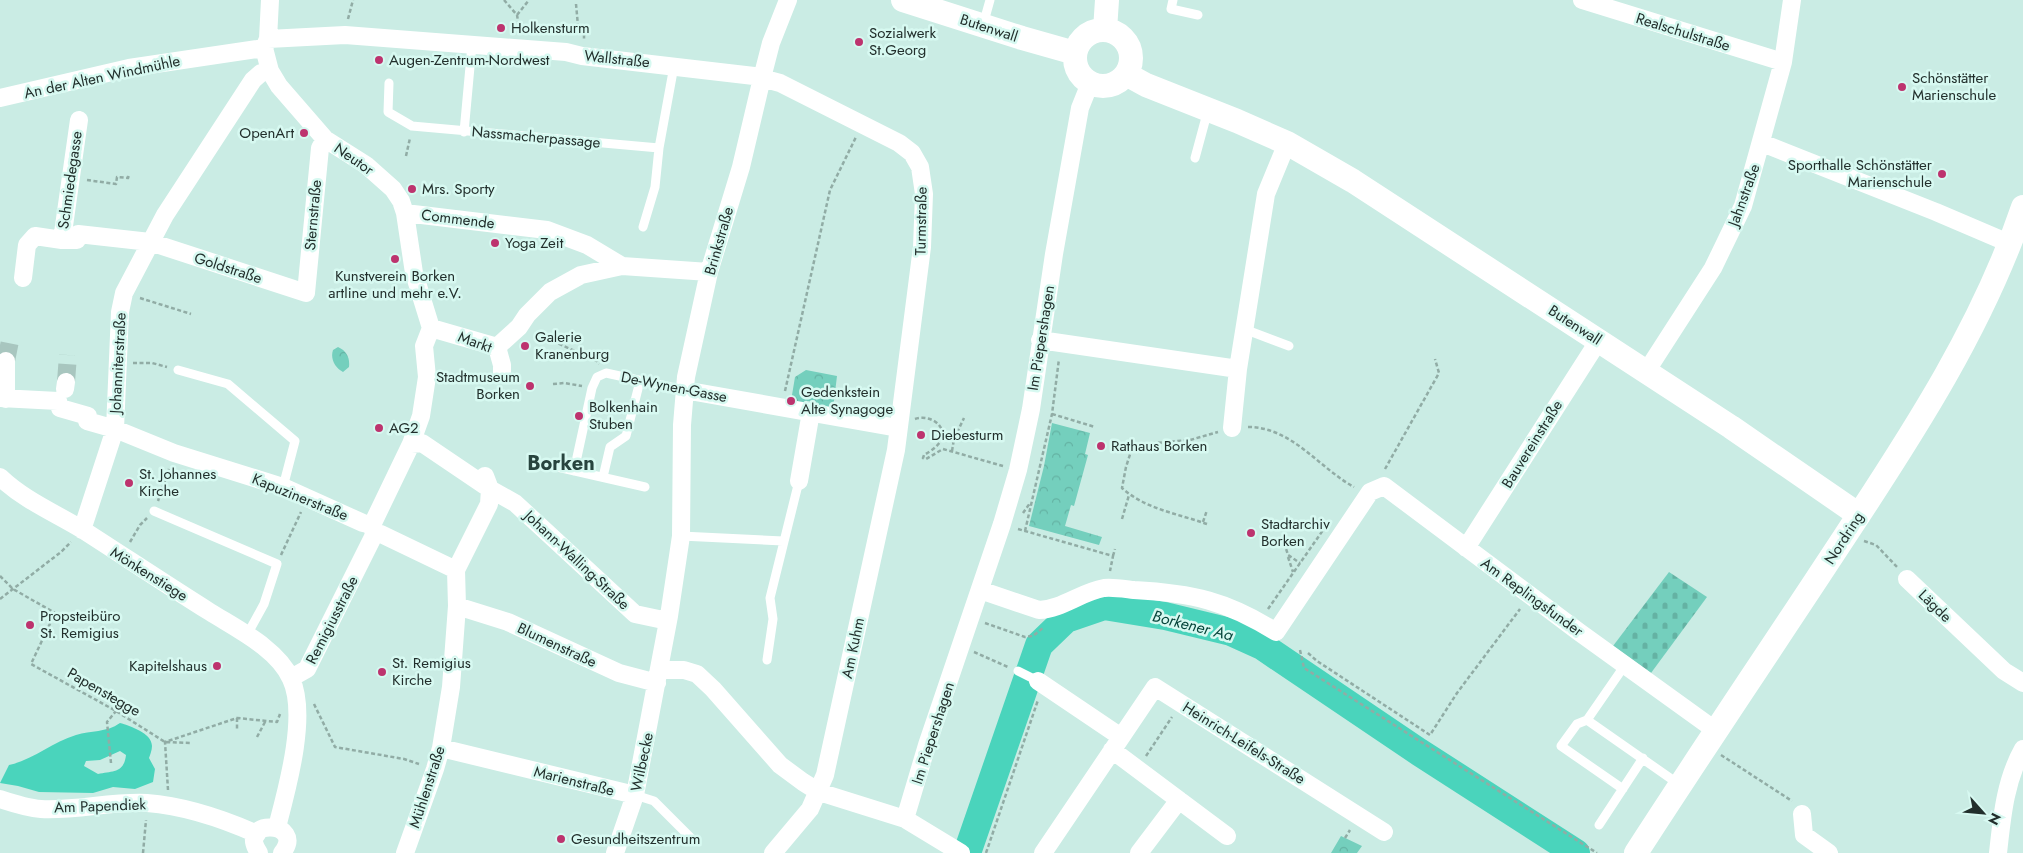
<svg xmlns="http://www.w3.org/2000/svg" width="2023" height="853" font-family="Jost,sans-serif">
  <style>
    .cemetery { fill: url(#cemetery-stones) }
    .park { fill: url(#park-crowns) }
    .water { fill: #4ad4bc; fill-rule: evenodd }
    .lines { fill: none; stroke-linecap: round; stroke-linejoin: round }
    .river { stroke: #4ad4bc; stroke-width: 28 }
    .street-tunnel { stroke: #a8c6bf; stroke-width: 18; stroke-dasharray: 18 9; stroke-linecap: butt }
    .path { stroke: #91aca5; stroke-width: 2.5; stroke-dasharray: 4 2.5; stroke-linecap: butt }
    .lane { stroke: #fff; stroke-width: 9 }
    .street { stroke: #fff; stroke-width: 18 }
    .secondary { stroke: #fff; stroke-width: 24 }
    .poi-dot { fill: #bd336e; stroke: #d7f9f1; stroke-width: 2 }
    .labels { text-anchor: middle; stroke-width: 5; stroke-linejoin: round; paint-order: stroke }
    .poi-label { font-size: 15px; fill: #222f2c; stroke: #d7f9f1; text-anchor: start }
    .street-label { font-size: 15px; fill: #222f2c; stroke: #d7f9f1 }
    .water-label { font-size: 16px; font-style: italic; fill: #06453b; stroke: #d7f9f1 }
    .district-label { font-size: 20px; font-weight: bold; fill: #27443e; stroke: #d7f9f1 }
  </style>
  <defs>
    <pattern id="cemetery-stones" width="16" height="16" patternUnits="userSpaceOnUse" patternTransform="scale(1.25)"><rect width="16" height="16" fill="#74cfbd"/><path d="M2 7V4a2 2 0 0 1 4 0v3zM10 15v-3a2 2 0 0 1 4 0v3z" fill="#64b2a3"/></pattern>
    <pattern id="park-crowns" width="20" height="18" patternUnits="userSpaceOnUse" patternTransform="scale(1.25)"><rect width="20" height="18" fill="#74cfbd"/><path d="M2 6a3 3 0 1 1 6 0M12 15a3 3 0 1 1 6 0" fill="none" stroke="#64b2a3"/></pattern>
  </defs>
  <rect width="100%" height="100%" fill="#caece4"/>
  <path class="cemetery" d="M1669,572L1707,597L1651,673L1613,646Z"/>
  <path class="park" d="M338,347C347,351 350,358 349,367L343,372C335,368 330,359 333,350Z
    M806,370L837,376L833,409L818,407L815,403L808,401L804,404L795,402L792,395L795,377Z
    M1052,423L1090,433L1085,454L1088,455L1074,506L1071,505L1065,526L1102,537L1099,545L1029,526L1044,466Z
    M1341,836L1362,846L1357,853H1331Z"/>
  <path class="water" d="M120,723C130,726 152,733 152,746C152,750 150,755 149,758L155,769L153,782L135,789L113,787L93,793L39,792L18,786L0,783L9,765C33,760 52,742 76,735C91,730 106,733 120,723ZM120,751L126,755C124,773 113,771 98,774L84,766L86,761L100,760Z"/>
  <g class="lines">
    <path class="river" d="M967,853L1039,645L1066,619L1104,606L1165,616L1231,632L1262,646L1419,752L1576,853"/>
    <path class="street-tunnel" d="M6,361L11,336
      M66,382L68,355"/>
    <path class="path" d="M504,0L517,15L520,32
      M576,4L578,26L584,35V40
      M517,15L529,0
      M348,19L353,0
      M406,156L410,138
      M87,180L116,184L117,177L128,178L129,175
      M140,298L191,314
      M535,333L597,361L599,364
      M133,363H152L167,367
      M553,384L564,383L582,386
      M785,391L830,190L856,137
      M1052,414L1095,427
      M915,419C930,414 949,426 940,442C936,448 929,452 924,455L923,458L926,459L943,449L1003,466
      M1248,427C1292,427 1319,468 1354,487
      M952,451L954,439L964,418
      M1385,469L1439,373L1435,359
      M158,501L169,469
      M1023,513L1030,503
      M1122,519L1129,495
      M1203,522L1207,510
      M1207,524C1179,514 1145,509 1122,488L1126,467L1133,445L1190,440L1218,432
      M1018,529L1113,556L1110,571
      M1025,531L1052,414L1059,359
      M1288,538L1284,542L1288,555L1300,563
      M1864,541L1876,545L1898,568
      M130,542L140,525L147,518
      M281,555L301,512
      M1113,556L1115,549
      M1288,557L1293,572
      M0,576L13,589L55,613L31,664L116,711L165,742L191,743
      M0,599L61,552L71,542
      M1268,609L1328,523
      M985,623L1025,637L1033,636L1044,627
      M1300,650L1304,668L1597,853
      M974,652L1008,667
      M1308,653L1317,661L1430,735L1457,693L1520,609
      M314,704L335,747L404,759L419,764
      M237,718V731
      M257,737L265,722
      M1721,755L1792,801
      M1146,756L1172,717
      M111,763L107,722L116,711
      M168,790L165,742L237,718L277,722L280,714
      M1345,838L1350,830
      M143,853L146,820
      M986,853L1038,700"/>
    <path class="lane" d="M1173,0L1171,9L1198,15
      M983,25L990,0
      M389,83L388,112L412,126L659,148
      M464,132L472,45
      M1195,158L1208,110
      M643,227L655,187L659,148L674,66
      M1244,329L1289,346
      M178,370L228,384L295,441L283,487
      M553,466L645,487
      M574,471L592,388L597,377L606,373L684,390
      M603,477L610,447L626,436L640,381
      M154,511L277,564L264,604L247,635
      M681,536L783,541
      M767,660L773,619L770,598L799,481
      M1625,665L1587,720L1680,785
      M1018,671L1038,681
      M1587,720L1577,724L1561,746L1623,789
      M635,795L654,801L693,840
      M1599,825L1643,758"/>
    <path class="street" d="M270,0L268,39L264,48L270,71L279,86L325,139L366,165L393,189L401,201L405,213L414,273L431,328
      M1582,0L1783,62
      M268,39L345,35L566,52L582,56L754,76L780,83L899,143L912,153L920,167L924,194L922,247L896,450L825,775L810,809L773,853
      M0,98L129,68L264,48
      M1762,143L1936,212L2011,244
      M405,213L547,230L587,245L622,266
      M62,240L79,120
      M23,278L27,245L35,236L62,240H77L78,234L150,242L306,293L320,148L325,139
      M431,328L497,347
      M1040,340L1238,369
      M497,347L519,327L527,315L550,292L581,275L622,266L709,272
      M497,347L502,365V372
      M1646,372L1713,268L1743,206L1783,62L1792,0
      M65,389L66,382
      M684,390L898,428
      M0,398L58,401L60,408L88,416L87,421L115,429L174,453L283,487L363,523L372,525
      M6,399V361
      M1232,428L1238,369L1266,194L1287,143
      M411,444L422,443L490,489L515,503L635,614L668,621
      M0,477C24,500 55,513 83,530C125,557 167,585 210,612C237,629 278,649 291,679C308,715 287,789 277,827
      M799,481L811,412
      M82,530L115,429L120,312L124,293L165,215L253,80L261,73L270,71
      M374,535L381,534L456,570
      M1466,548L1599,340
      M1907,579L2004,671L2023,683
      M980,590L1039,610C1062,609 1081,592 1104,588C1113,587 1125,589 1134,590C1192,593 1227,601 1276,632L1370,492L1384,486L1579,632L1715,730
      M457,606L508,622L619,673L657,683
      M660,670H684L697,674L713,689L780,765L803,782L819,792L905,819L961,853
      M291,678L307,669L374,535L372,525L411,444L421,416L427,377L424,346L431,328
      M1038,681L1121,737
      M441,748L635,795
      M1112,750L1227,836
      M0,799C12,803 28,808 41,809C76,811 112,801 147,803C186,806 221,818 257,834
      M1802,814L1804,835L1829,853
      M905,819L927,745L1002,524L1018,470L1031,409L1054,254L1080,108L1090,83
      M259,853C235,817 307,821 282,853
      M405,853L435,769L441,748L451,687L457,606L456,570L489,504L490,489L485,476
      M615,853L635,795L669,616L681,536L682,425L686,377L709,272L741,167L762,78L771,43L788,0
      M1043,853L1155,687L1384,832
      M1139,853L1179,800
      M1998,853C2002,817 2005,781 2023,749"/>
    <path class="secondary" d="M903,0L1022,38L1075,53
      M1105,30L1107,0
      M1075 58a28 28 0 1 1 56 0a28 28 0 1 1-56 0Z
      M1126,74L1146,85L1237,121L1287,143L1353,181L1731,427L1859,515
      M1636,853C1705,746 1777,640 1847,533C1915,430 1983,325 2023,207"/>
  </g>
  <g class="poi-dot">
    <circle cx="501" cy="28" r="5"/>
    <circle cx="859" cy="42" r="5"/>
    <circle cx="379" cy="60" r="5"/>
    <circle cx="1902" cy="87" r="5"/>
    <circle cx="304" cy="133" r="5"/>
    <circle cx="1942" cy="174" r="5"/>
    <circle cx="412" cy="189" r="5"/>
    <circle cx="495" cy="243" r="5"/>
    <circle cx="395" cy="259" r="5"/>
    <circle cx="525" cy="346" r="5"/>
    <circle cx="530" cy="386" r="5"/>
    <circle cx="791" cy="401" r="5"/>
    <circle cx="579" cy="416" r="5"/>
    <circle cx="379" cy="428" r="5"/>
    <circle cx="921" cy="435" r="5"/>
    <circle cx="1101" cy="446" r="5"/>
    <circle cx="129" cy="483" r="5"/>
    <circle cx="1251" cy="533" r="5"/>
    <circle cx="30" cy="625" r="5"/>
    <circle cx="217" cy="666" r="5"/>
    <circle cx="382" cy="672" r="5"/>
    <circle cx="561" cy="839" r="5"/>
  </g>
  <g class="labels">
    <g class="poi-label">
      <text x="511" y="33">Holkensturm</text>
      <text x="869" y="38">Sozialwerk<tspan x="869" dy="17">St.Georg</tspan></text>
      <text x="389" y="65">Augen-Zentrum-Nordwest</text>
      <text x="1912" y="83">Schönstätter<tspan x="1912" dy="17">Marienschule</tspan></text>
      <text x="294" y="138" text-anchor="end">OpenArt</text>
      <text x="1932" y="170" text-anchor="end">Sporthalle Schönstätter<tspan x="1932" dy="17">Marienschule</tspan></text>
      <text x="422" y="194">Mrs. Sporty</text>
      <text x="505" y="248">Yoga Zeit</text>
      <text x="395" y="281" text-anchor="middle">Kunstverein Borken<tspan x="395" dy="17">artline und mehr e.V.</tspan></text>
      <text x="535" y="342">Galerie<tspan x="535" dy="17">Kranenburg</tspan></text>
      <text x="520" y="382" text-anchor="end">Stadtmuseum<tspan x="520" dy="17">Borken</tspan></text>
      <text x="801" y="397">Gedenkstein<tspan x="801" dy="17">Alte Synagoge</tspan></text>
      <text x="589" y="412">Bolkenhain<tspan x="589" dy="17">Stuben</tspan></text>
      <text x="389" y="433">AG2</text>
      <text x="931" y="440">Diebesturm</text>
      <text x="1111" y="451">Rathaus Borken</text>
      <text x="139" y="479">St. Johannes<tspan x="139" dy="17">Kirche</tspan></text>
      <text x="1261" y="529">Stadtarchiv<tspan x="1261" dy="17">Borken</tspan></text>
      <text x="40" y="621">Propsteibüro<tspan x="40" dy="17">St. Remigius</tspan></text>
      <text x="392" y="668">St. Remigius<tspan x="392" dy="17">Kirche</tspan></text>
      <text x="207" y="671" text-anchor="end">Kapitelshaus</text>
      <text x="571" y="844">Gesundheitszentrum</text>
    </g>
    <g class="street-label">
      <text transform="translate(989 28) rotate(18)" y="5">Butenwall</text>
      <text transform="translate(1683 32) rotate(17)" y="5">Realschulstraße</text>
      <text transform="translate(617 59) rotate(6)" y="5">Wallstraße</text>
      <text transform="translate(102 77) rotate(-12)" y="5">An der Alten Windmühle</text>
      <text transform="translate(536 137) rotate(5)" y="5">Nassmacherpassage</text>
      <text transform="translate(354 159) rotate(35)" y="5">Neutor</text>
      <text transform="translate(70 180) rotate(-82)" y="5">Schmiedegasse</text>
      <text transform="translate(1744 195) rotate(-70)" y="5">Jahnstraße</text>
      <text transform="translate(313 215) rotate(-85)" y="5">Sternstraße</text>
      <text transform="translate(458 219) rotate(7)" y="5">Commende</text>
      <text transform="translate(921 221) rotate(-89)" y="5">Turmstraße</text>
      <text transform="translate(719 241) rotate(-74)" y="5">Brinkstraße</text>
      <text transform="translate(228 268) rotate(18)" y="5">Goldstraße</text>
      <text transform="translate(1575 325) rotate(33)" y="5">Butenwall</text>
      <text transform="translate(1041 338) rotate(-81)" y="5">Im Piepershagen</text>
      <text transform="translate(475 342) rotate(20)" y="5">Markt</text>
      <text transform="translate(118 363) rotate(-87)" y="5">Johanniterstraße</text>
      <text transform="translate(674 387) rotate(11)" y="5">De-Wynen-Gasse</text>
      <text transform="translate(1532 444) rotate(-58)" y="5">Bauvereinstraße</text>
      <text transform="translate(300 497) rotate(22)" y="5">Kapuzinerstraße</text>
      <text transform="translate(1844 538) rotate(-57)" y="5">Nordring</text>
      <text transform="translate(577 560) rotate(43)" y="5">Johann-Walling-Straße</text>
      <text transform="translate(149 574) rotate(32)" y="5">Mönkenstiege</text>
      <text transform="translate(1532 597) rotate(36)" y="5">Am Replingsfunder</text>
      <text transform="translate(1935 606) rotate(44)" y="5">Lägde</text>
      <text transform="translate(332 620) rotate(-63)" y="5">Remigiusstraße</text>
      <text transform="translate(557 645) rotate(25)" y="5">Blumenstraße</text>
      <text transform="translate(853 648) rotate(-78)" y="5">Am Kuhm</text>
      <text transform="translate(104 692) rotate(30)" y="5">Papenstegge</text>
      <text transform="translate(933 733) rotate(-72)" y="5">Im Piepershagen</text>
      <text transform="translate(1244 743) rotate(32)" y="5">Heinrich-Leifels-Straße</text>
      <text transform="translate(642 762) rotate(-78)" y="5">Wilbecke</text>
      <text transform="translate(574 781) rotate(14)" y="5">Marienstraße</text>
      <text transform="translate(427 787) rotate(-72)" y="5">Mühlenstraße</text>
      <text transform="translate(100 806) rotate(-2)" y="5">Am Papendiek</text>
    </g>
    <g class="water-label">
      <text transform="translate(1193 625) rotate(14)" y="6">Borkener Aa</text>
    </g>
    <g class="district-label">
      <text x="561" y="470">Borken</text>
    </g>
  </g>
  <g transform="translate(1983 813) rotate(117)" stroke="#d7f9f1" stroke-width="4" paint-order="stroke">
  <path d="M0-4L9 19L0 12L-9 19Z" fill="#222f2c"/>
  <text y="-8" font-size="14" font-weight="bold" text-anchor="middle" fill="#222f2c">N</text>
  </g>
</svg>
